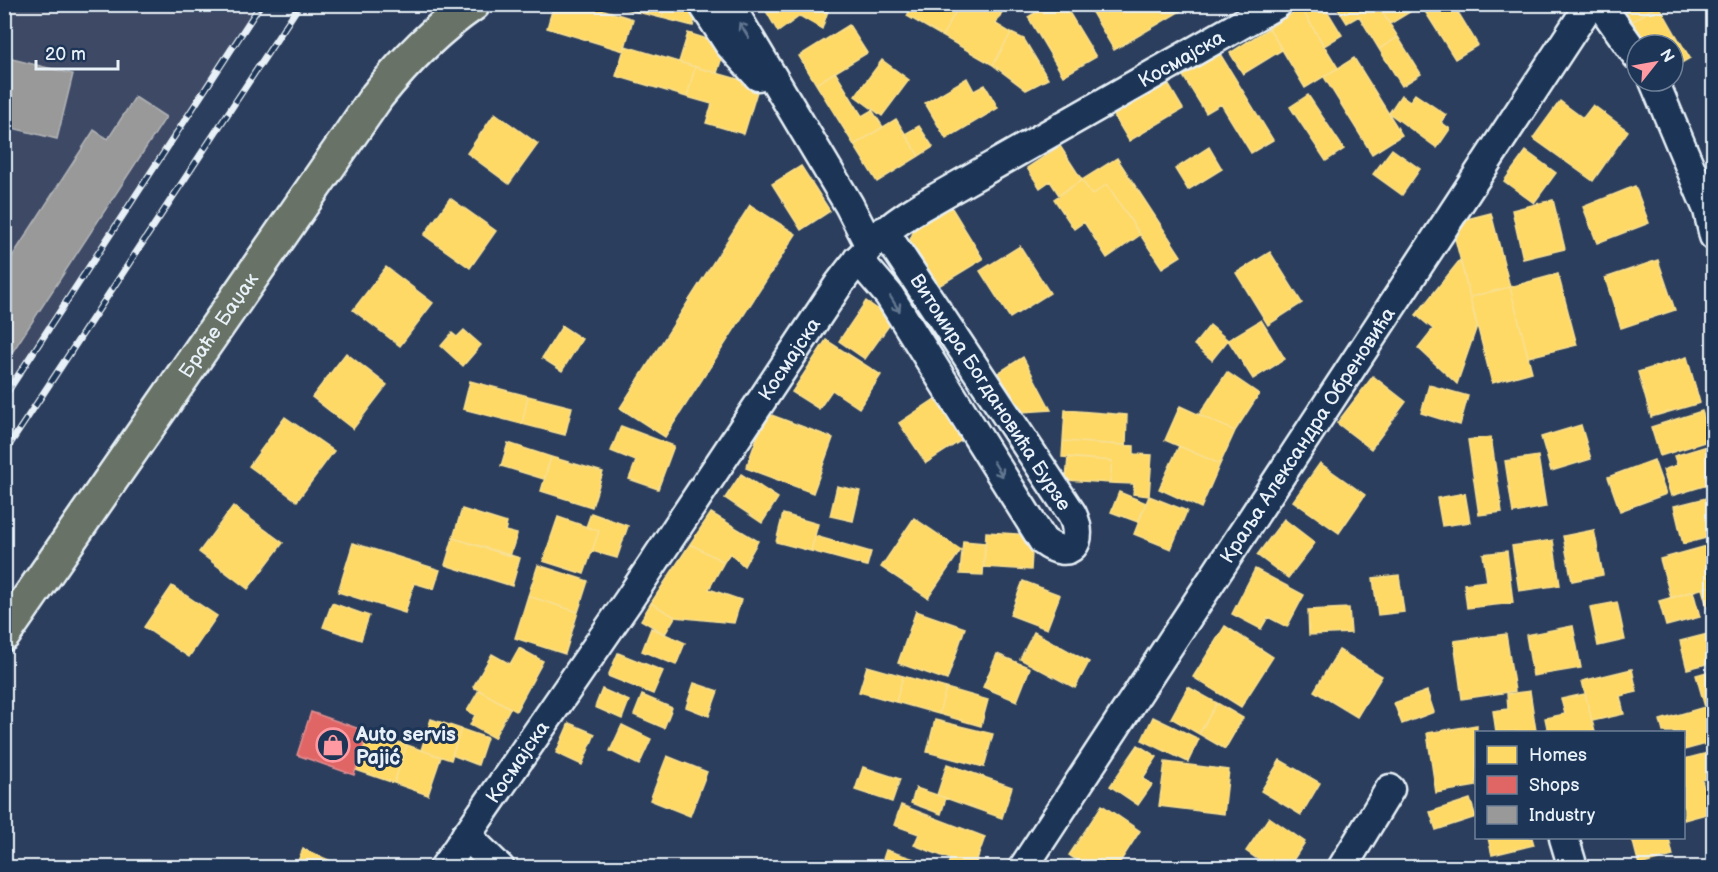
<svg xmlns="http://www.w3.org/2000/svg" width="1718" height="872" font-family="'Balsamiq Sans',sans-serif">
  <style>
    .built { fill: #3e4965 }
    .homes { fill: #ffd966; stroke: #f8e092; stroke-width: 1.5 }
    .shops { fill: #e06666; stroke: #e29092; stroke-width: 1.5 }
    .industry { fill: #999; stroke: #b1b3b6; stroke-width: 1.5 }
    .lines { fill: none; stroke-linecap: round; stroke-linejoin: round }
    .minor-casing { stroke: #e8f1f8; stroke-width: 33 }
    .major-casing { stroke: #e8f1f8; stroke-width: 38 }
    .minor { stroke: #1d3557; stroke-width: 28 }
    .major { stroke: #687266; stroke-width: 33 }
    .rail-casing { stroke: #e8f1f8; stroke-width: 7 }
    .rail { stroke: #1d3557; stroke-width: 4.5; stroke-dasharray: 14; stroke-linecap: butt }
    .oneway { stroke: #64778f }
    .labels { text-anchor: middle; stroke-width: 6; stroke-linejoin: round; paint-order: stroke }
    .street-label { font-size: 20px; fill: #e8f1f8; stroke: #1d3557 }
    .poi-label { font-size: 20px; font-weight: bold; fill: #e8f1f8; stroke: #1d3557; text-anchor: start }
  </style>
  <rect width="100%" height="100%" fill="#2c3e5d"/>
  <filter id="ink" filterUnits="userSpaceOnUse"><feTurbulence type="fractalNoise" baseFrequency=".0167" numOctaves="2"/><feDisplacementMap in="SourceGraphic" scale="12" xChannelSelector="R" yChannelSelector="G"/><feConvolveMatrix kernelMatrix="1 2 1 2 8 2 1 2 1" color-interpolation-filters="sRGB"/></filter>
  <g filter="url(#ink)">
    <path class="built" d="M5,5H263L5,391Z"/>
    <path class="homes" d="M554,4H585L633,19L624,51L547,28Z
      M626,4H665L662,18L625,9Z
      M665,4L699,5L693,26L662,18Z
      M762,4H830V5L822,29L800,16L778,32Z
      M913,4H960L942,36L907,16Z
      M960,4L968,8L970,4H1006L996,24L1011,33L993,65L942,36Z
      M1049,4H1064L1096,57L1063,76L1028,17Z
      M1098,4H1181L1184,9L1114,50L1090,9Z
      M1308,4H1323L1342,35L1324,46L1301,8Z
      M1335,4H1377L1398,37L1379,49L1359,16L1347,23Z
      M1377,4H1453L1478,45L1455,59L1421,5L1390,24Z
      M1615,4H1659L1628,24Z
      M1659,5L1676,35L1660,45H1640L1628,24Z
      M1301,8L1338,68L1305,88L1269,28Z
      M849,25L867,53L816,84L799,56Z
      M1269,28L1282,50L1243,74L1230,53Z
      M688,33L726,45L717,73L679,62Z
      M1011,33L1024,39L1048,79L1026,90L993,65Z
      M1676,35L1690,58L1673,68V45H1660Z
      M1398,37L1421,74L1402,86L1379,49Z
      M625,46L695,67L687,97L616,76Z
      M1220,54L1273,140L1251,153L1221,104L1206,113L1183,76Z
      M1354,58L1402,135L1372,154L1324,77Z
      M882,60L909,80L882,116L855,96Z
      M695,67L759,85L744,134L706,123L712,104L687,97Z
      M835,72L862,116L872,110L883,127L854,145L816,84Z
      M967,78L974,91L985,85L998,108L946,139L925,103Z
      M1167,82L1183,109L1129,141L1113,114Z
      M1415,94L1446,115L1441,122L1450,129L1437,148L1389,113L1401,95L1410,101Z
      M1308,95L1344,149L1326,161L1290,107Z
      M1560,101L1583,118L1593,105L1628,131L1593,181L1533,138Z
      M495,113L538,144L509,184L467,153Z
      M896,119L919,156L877,182L854,145Z
      M919,126L933,147L919,156L905,134Z
      M1060,146L1082,180L1059,195L1050,181L1040,188L1027,168Z
      M1209,147L1222,169L1188,190L1175,169Z
      M1392,149L1420,169L1402,195L1373,174Z
      M1526,151L1556,173L1534,203L1504,181Z
      M1117,158L1181,256L1162,268L1107,184L1092,195L1082,180Z
      M801,166L830,211L801,230L772,184Z
      M1082,180L1092,195L1107,184L1140,235L1107,258L1084,222L1074,229L1054,199Z
      M1635,186L1649,223L1597,243L1583,207Z
      M450,198L496,231L470,268L424,235Z
      M1553,200L1565,249L1523,259L1512,210Z
      M750,205L796,234L665,437L620,408Z
      M950,205L983,259L937,287L910,240L916,225Z
      M1491,213L1510,287L1470,297L1451,223Z
      M1020,246L1050,293L1010,318L980,271Z
      M1270,252L1302,303L1268,325L1236,273Z
      M1460,260L1477,326L1457,384L1418,348L1433,329L1416,315Z
      M1658,260L1675,310L1621,328L1605,278Z
      M386,267L433,303L400,346L353,310Z
      M1558,274L1577,345L1528,357L1510,287Z
      M1510,287L1532,372L1492,383L1470,297Z
      M866,301L893,320L865,359L839,341Z
      M1261,320L1285,359L1253,379L1228,340Z
      M1210,325L1228,340L1212,360L1194,345Z
      M562,326L582,339L562,371L542,358Z
      M464,330L481,345L463,366L441,346L452,333L457,337Z
      M826,340L881,375L859,408L832,390L819,409L792,392Z
      M346,353L387,385L353,429L312,397Z
      M1023,357L1051,410L1022,412L998,373Z
      M1687,357L1700,403L1651,417L1638,372Z
      M1227,372L1259,394L1235,431L1199,415Z
      M1373,376L1406,402L1371,449L1337,423Z
      M470,381L528,396L522,424L463,409Z
      M1429,385L1468,396L1460,425L1421,413Z
      M941,395L968,436L926,463L899,423Z
      M528,396L572,407L565,435L522,424Z
      M1180,406L1235,431L1220,464L1165,440Z
      M1065,410L1127,415L1126,445L1063,441Z
      M1702,411L1711,440L1660,456L1651,427Z
      M766,413L833,438L813,493L746,468Z
      M285,417L334,451L297,501L249,466Z
      M1581,425L1591,459L1551,471L1541,437Z
      M621,426L674,446L658,489L629,479L636,461L611,451Z
      M1491,437L1502,512L1479,515L1468,440Z
      M1063,441L1134,446V454L1152,455L1149,496L1133,494L1134,484L1110,483L1112,461L1062,457Z
      M508,443L551,457L544,479L501,466Z
      M1714,444V483L1671,496L1663,470L1677,465L1674,456Z
      M1179,446L1220,464L1201,508L1159,489Z
      M1538,456L1546,507L1513,513L1505,461Z
      M551,457L603,472L592,507L541,491Z
      M1068,457L1112,461L1110,483L1066,480Z
      M1654,460L1666,494L1620,511L1608,477Z
      M1320,463L1365,495L1339,533L1293,501Z
      M741,474L778,498L762,523L725,498Z
      M837,486L860,491L853,521L830,516Z
      M1119,492L1146,503L1138,522L1111,512Z
      M1465,493L1470,522L1442,526L1437,498Z
      M1149,496L1187,511L1171,549L1134,534Z
      M1714,496V536L1683,544L1674,506Z
      M233,506L283,543L248,589L199,552Z
      M462,509L507,523L505,531L517,534L510,556L453,538Z
      M591,513L628,526L617,558L592,551L599,531L586,527Z
      M711,513L758,541L744,566L730,553L724,562L690,544Z
      M783,514L818,524L811,551L776,542Z
      M558,517L599,531L584,574L543,561Z
      M914,518L961,550L928,598L881,567Z
      M1284,519L1315,543L1288,578L1257,555Z
      M1594,530L1603,575L1572,581L1563,536Z
      M986,532L1033,535L1031,570L984,567Z
      M815,536L871,552L867,566L811,551Z
      M453,538L520,558L512,586L445,565Z
      M1553,540L1560,585L1519,591L1512,546Z
      M963,541L985,543L983,575L960,574Z
      M353,543L440,570L434,589L414,583L405,613L338,592Z
      M690,544L724,562L709,589L741,600L734,623L675,617L651,603Z
      M1714,544V585L1671,598L1660,559Z
      M1507,551L1513,603L1467,608L1464,584L1487,581L1483,554Z
      M538,565L588,581L578,612L528,596Z
      M1255,569L1304,595L1287,627L1268,617L1261,629L1232,614Z
      M1399,575L1404,612L1378,615L1373,578Z
      M1023,581L1060,595L1047,629L1010,615Z
      M1714,585V630L1702,589Z
      M172,586L217,616L189,657L144,627Z
      M1693,591L1700,617L1666,626L1659,601Z
      M528,596L578,612L565,654L515,638Z
      M1617,602L1625,640L1598,646L1590,607Z
      M332,603L369,616L361,640L323,627Z
      M651,603L675,617L665,634L641,620Z
      M1349,608L1351,633L1309,635L1308,610Z
      M916,611L965,628L947,680L898,663Z
      M1225,626L1273,657L1241,707L1193,677Z
      M1573,626L1581,668L1533,676L1526,635Z
      M651,628L685,643L676,665L642,651Z
      M1034,632L1089,662L1075,688L1020,659Z
      M1506,634L1515,691L1462,699L1454,641Z
      M1708,634L1714,662L1687,669L1680,641Z
      M519,648L543,661L516,711L473,687L492,654L510,664Z
      M1339,650L1382,676L1357,717L1314,691Z
      M618,653L663,671L653,694L608,676Z
      M997,654L1030,668L1017,701L983,687Z
      M867,666L903,676L896,702L859,692Z
      M1632,669L1637,692L1620,696L1624,714L1592,721L1582,681Z
      M1714,670V705L1705,707L1696,675Z
      M903,676L946,688L939,714L896,702Z
      M694,683L718,691L709,716L686,707Z
      M1188,687L1217,703L1199,734L1171,718Z
      M946,688L988,700L981,726L939,714Z
      M602,689L629,701L622,719L595,707Z
      M479,690L510,708L494,738L470,725L475,715L467,711Z
      M1427,691L1434,712L1402,724L1394,703Z
      M1530,691L1536,731L1496,732L1493,711L1508,709L1507,694Z
      M1585,694L1595,732H1548L1545,718L1565,714L1561,699Z
      M642,695L672,708L664,728L634,715Z
      M1217,703L1243,718L1225,749L1199,734Z
      M1705,707L1714,742L1684,750V732H1663L1660,720Z
      M1153,717L1199,739L1188,762L1142,740Z
      M431,719L461,729L451,760L421,750Z
      M935,720L993,734L984,767L927,752Z
      M569,723L595,734L582,765L556,753Z
      M622,725L651,739L639,765L610,751Z
      M1477,725L1476,786L1436,793L1427,733Z
      M461,729L487,738L478,765L452,755Z
      M368,732L407,745L394,783L356,770Z
      M407,745L441,757L428,795L394,783Z
      M1138,745L1157,757L1143,778L1152,785L1138,805L1110,786Z
      M1708,753L1714,777L1702,780L1710,813L1684,820V759Z
      M667,756L707,772L690,816L650,800Z
      M1280,760L1320,783L1301,815L1261,791Z
      M1165,762L1229,770L1224,814L1159,806Z
      M947,764L1012,787L1002,818L937,795Z
      M863,767L900,779L892,802L855,790Z
      M916,788L946,798L941,814L911,803Z
      M1470,799L1476,817L1436,830L1430,812Z
      M901,805L985,837L974,868L947,867L950,859L914,845L919,834L894,825Z
      M1102,805L1140,831L1116,868H1088L1069,855Z
      M1269,817L1305,842L1288,868H1270L1246,851Z
      M1488,838H1532L1534,845L1492,855Z
      M1632,838H1669L1673,856L1639,865Z
      M303,849L347,868H295Z
      M886,850L940,867V868H880Z"/>
    <path class="shops" d="M311,712L368,732L354,775L297,755Z"/>
    <path class="industry" d="M4,57L73,74L57,139L4,126Z
      M135,97L166,117L4,365V269L94,130L108,139Z"/>
    <g class="lines">
      <g class="minor-casing">
        <g id="minor">
          <path d="M703,4L729,44L758,76"/>
          <path d="M729,4L849,205L869,244"/>
          <path d="M1600,4L1637,56"/>
          <path d="M1654,81L1708,210L1714,236"/>
          <path d="M858,259L889,295L1043,541C1071,562 1085,542 1072,514L884,231"/>
          <path d="M466,835L500,868"/>
          <path d="M1564,838L1573,868"/>
          <path id="s1" d="M444,868L628,601L839,284C866,248 882,230 922,206L1277,4"/>
          <path id="s2" d="M1023,868L1590,4"/>
          <path d="M1342,868L1390,789"/>
        </g>
      </g>
      <g class="major-casing">
        <g id="major">
          <path id="s3" d="M4,634L377,96C406,60 435,30 473,4"/>
        </g>
      </g>
      <use href="#minor" class="minor"/>
      <use href="#major" class="major"/>
      <g class="rail-casing">
        <path id="rail" d="M4,397L261,4
          M4,453L300,4"/>
      </g>
      <use href="#rail" class="rail"/>
    </g>
    <defs><path id="oneway-shaft" d="M-6 0H5M1.5-3L5.5 0L1.5 3" fill="none" stroke-width="1.6" stroke-linecap="round" stroke-linejoin="round" transform="scale(1.5)"/></defs>
    <g class="oneway">
      <use href="#oneway-shaft" transform="translate(744 30) rotate(-122)"/>
      <use href="#oneway-shaft" transform="translate(895 304) rotate(58)"/>
      <use href="#oneway-shaft" transform="translate(998 469) rotate(58)"/>
    </g>
  </g>
  <defs>
    <g id="shop-ring" transform="scale(1.725)"><circle r="9.5" fill="#1d3557" stroke="#ff9aa2" stroke-width="1.5"/><path d="M-5-2.5h2.3a2.7 3.5 0 0 1 5.4 0H5L5.5 6h-11ZM-1.5-2.5h3a1.5 2.3 0 0 0-3 0Z" fill="#ff9aa2"/></g>
  </defs>
  <g fill-rule="evenodd">
    <use href="#shop-ring" x="333" y="745"/>
  </g>
  <g class="labels">
    <g class="street-label">
      <text dy="7" stroke="none"><textPath href="#s1" startOffset="1118">Космајска</textPath></text>
      <text dy="7" stroke="none"><textPath href="#s3" startOffset="376">Браће Баџак</textPath></text>
      <text dy="7" stroke="none"><textPath href="#s1" startOffset="615">Космајска</textPath></text>
      <text transform="translate(991 392) rotate(57)" y="7">Витомира Богдановића Бурзе</text>
      <text dy="7" stroke="none"><textPath href="#s2" startOffset="518">Краља Александра Обреновића</textPath></text>
      <text dy="7" stroke="none"><textPath href="#s1" startOffset="129">Космајска</textPath></text>
    </g>
    <g class="poi-label">
      <text x="356" y="741">Auto servis<tspan x="356" dy="23">Pajić</tspan></text>
    </g>
  </g>
  <rect width="1718" height="872" fill="none" stroke="#1d3557" stroke-width="24"/>
  <rect x="12" y="12" width="1694" height="848" fill="none" stroke="#e8f1f8" stroke-width="2" filter="url(#ink)"/>
  <rect x="1475" y="731" width="210" height="108" fill="#1d3557" stroke="#6e8097" stroke-width="1.5"/>
  <rect x="1487" y="746" width="30" height="18" fill="#ffd966" stroke="#6e8097" stroke-width="1.5"/>
  <text x="1529" y="761" font-size="18" fill="#e8f1f8">Homes</text>
  <rect x="1487" y="776" width="30" height="18" fill="#e06666" stroke="#6e8097" stroke-width="1.5"/>
  <text x="1529" y="791" font-size="18" fill="#e8f1f8">Shops</text>
  <rect x="1487" y="806" width="30" height="18" fill="#999999" stroke="#6e8097" stroke-width="1.5"/>
  <text x="1529" y="821" font-size="18" fill="#e8f1f8">Industry</text>
  <g transform="translate(1655 63) rotate(59)"><circle r="28" fill="#1d3557" stroke="#6e8097" stroke-width="1.5"/>
  <path d="M0-4.5L10 22L0 15L-10 22Z" fill="#ff9aa2"/>
  <text y="-9" font-size="16" font-weight="bold" text-anchor="middle" fill="#e8f1f8">N</text>
  </g>
  <path d="M36 60v9h82v-9" fill="none" stroke="#e8f1f8" stroke-width="3"/>
  <text x="45" y="60" font-size="18" fill="#e8f1f8" stroke="#1d3557" stroke-width="4.5" paint-order="stroke">20 m</text>
</svg>
